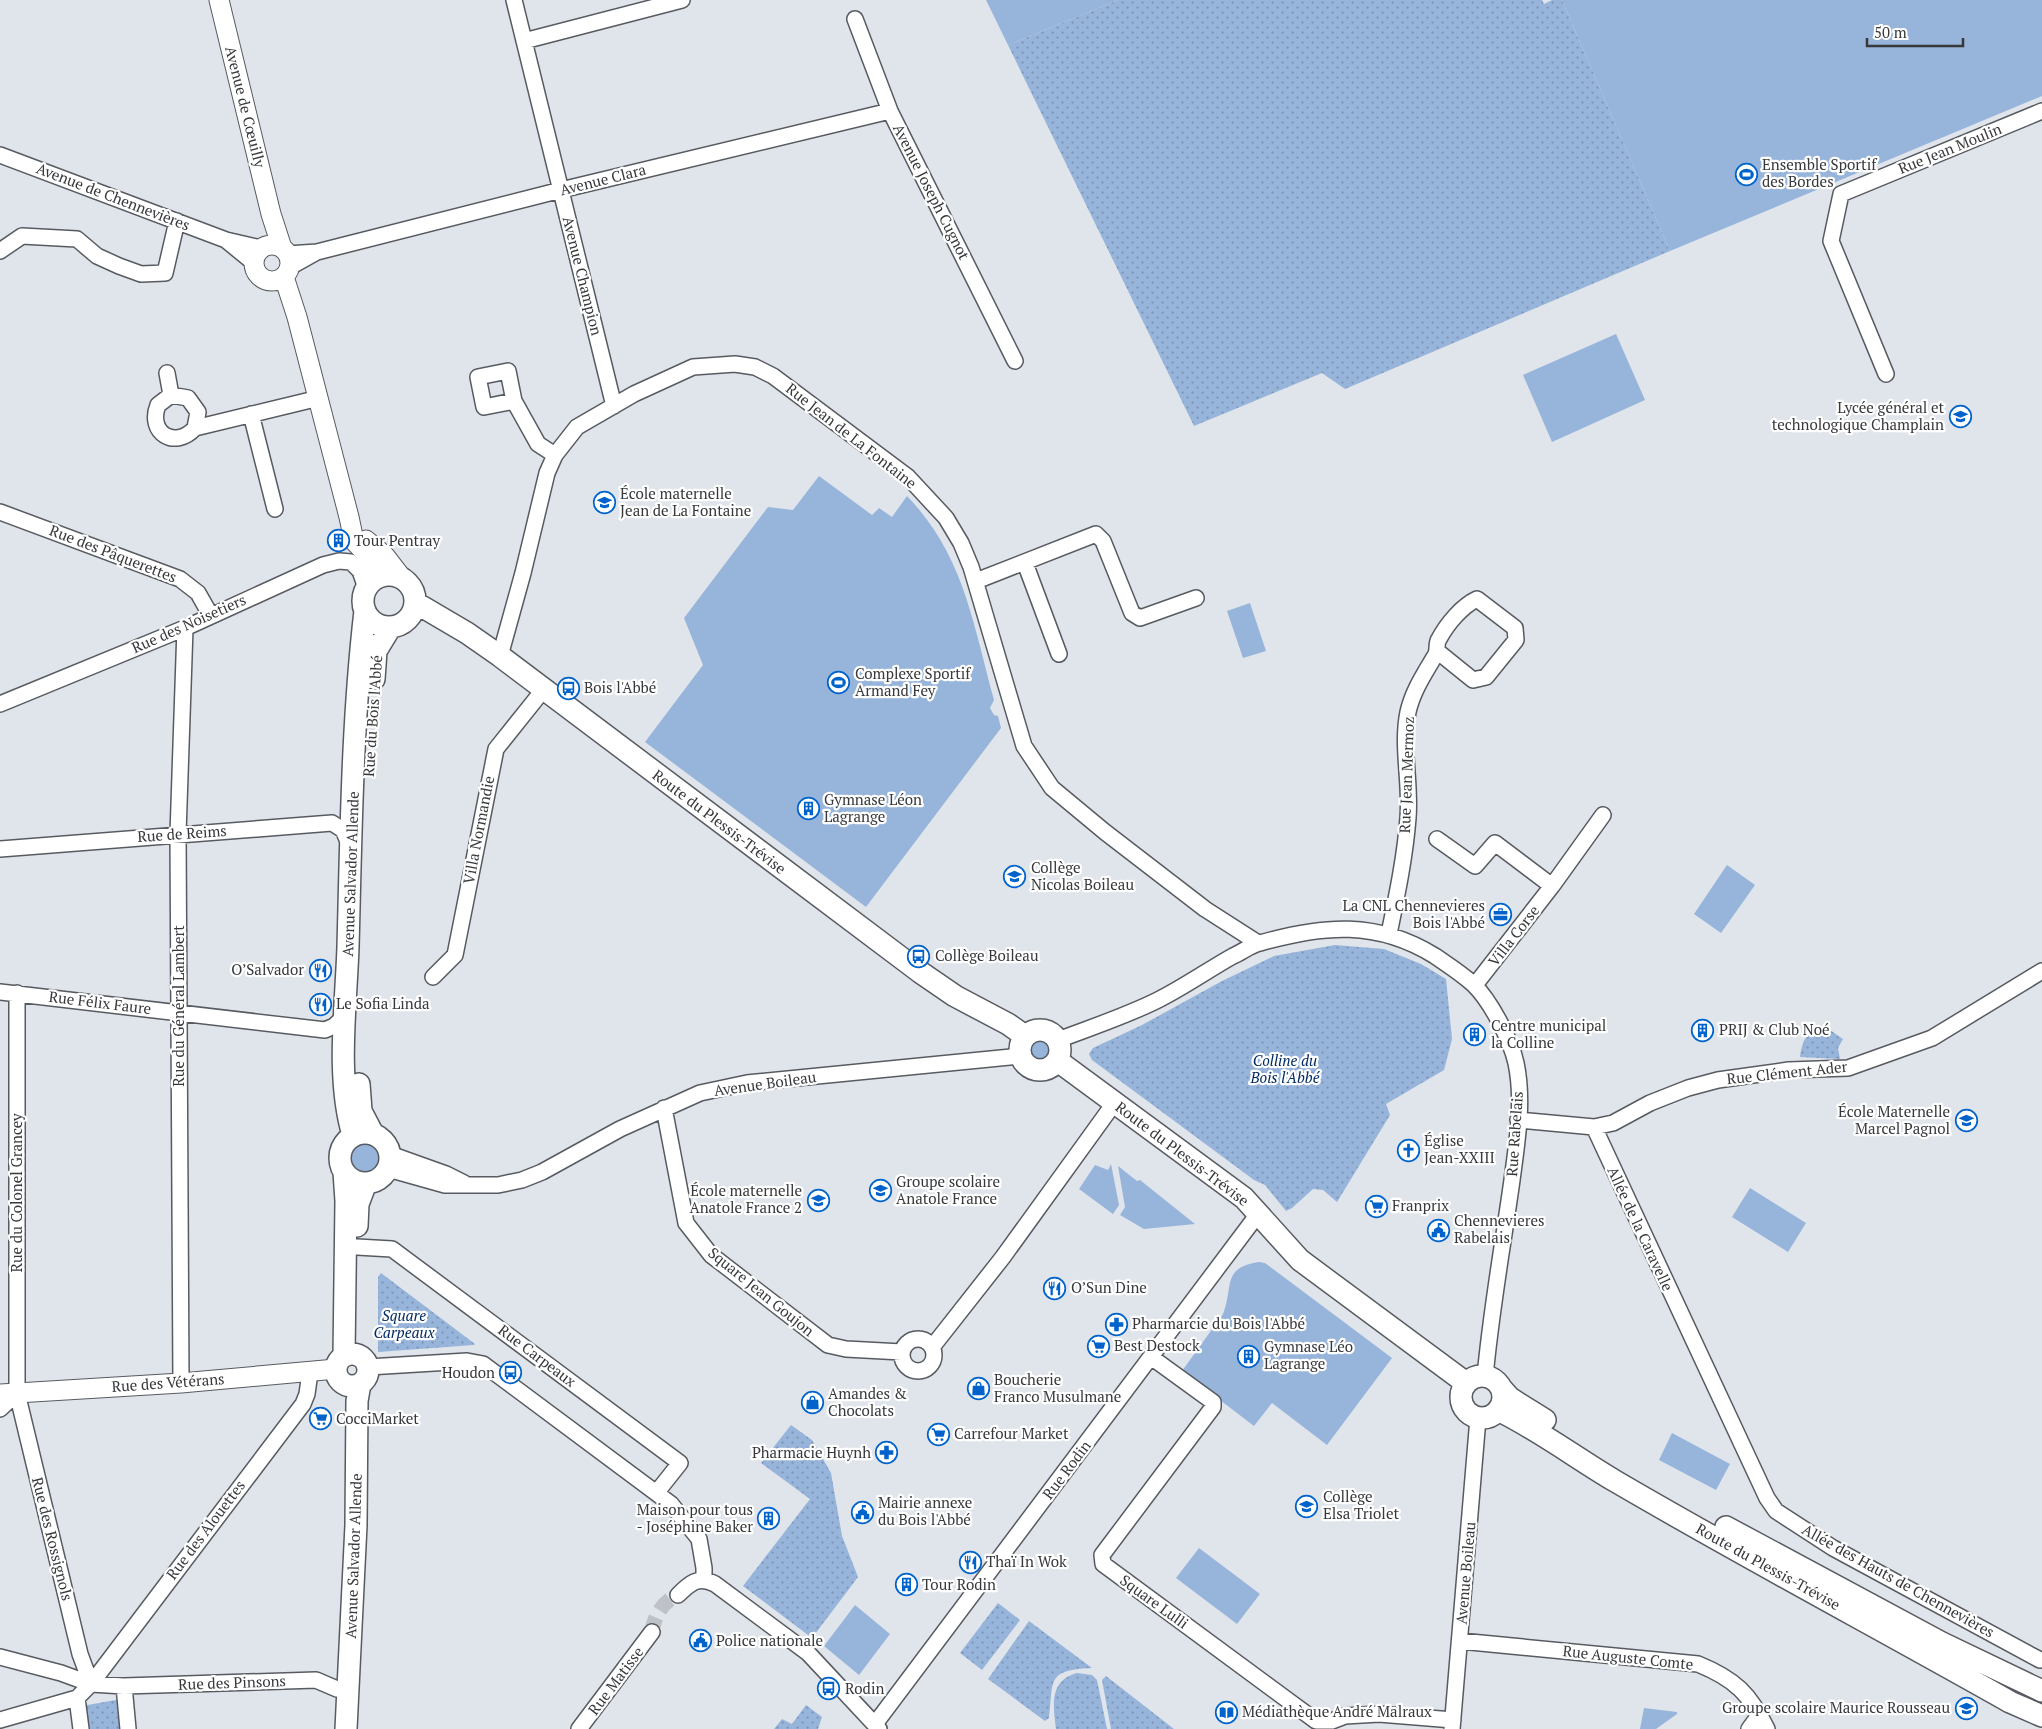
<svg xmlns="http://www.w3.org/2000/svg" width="2042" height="1729" viewBox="0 0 2042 1729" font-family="'PT Serif',serif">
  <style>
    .grass { fill: #97b4db }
    .park { fill: url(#park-dots) }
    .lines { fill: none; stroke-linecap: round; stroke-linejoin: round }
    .minor-tunnel { stroke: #bec2c8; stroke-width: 15; stroke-dasharray: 15 8; stroke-linecap: butt }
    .minor-casing { stroke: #575b61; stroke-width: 18 }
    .tertiary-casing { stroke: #575b61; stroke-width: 21 }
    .secondary-casing { stroke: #575b61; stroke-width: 24 }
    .minor { stroke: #fff; stroke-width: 15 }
    .tertiary { stroke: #fff; stroke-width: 19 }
    .secondary { stroke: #fff; stroke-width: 21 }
    .labels { text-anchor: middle; stroke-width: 4.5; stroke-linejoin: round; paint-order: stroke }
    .street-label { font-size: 15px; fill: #36383b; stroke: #fff }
    .poi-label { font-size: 15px; fill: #36383b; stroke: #fff; text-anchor: start }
    .park-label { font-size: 15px; font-style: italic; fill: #002b62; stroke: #fff }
  </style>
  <defs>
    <pattern id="park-dots" width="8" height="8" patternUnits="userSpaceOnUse" patternTransform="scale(1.25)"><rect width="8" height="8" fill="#97b4db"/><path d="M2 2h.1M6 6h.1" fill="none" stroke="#7c93b3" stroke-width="1.8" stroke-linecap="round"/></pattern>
  </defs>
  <rect width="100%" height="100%" fill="#e0e5eb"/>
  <path class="grass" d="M986 0H1118L1008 45Z
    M1562 0H2042V96L1670 251Z
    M1616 334 1645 400 1552 442 1523 375Z
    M819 476 872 515 879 508 892 517 907 496C964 555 973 624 994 700L990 708 994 715 998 716 1001 728 866 907 645 742 703 665 684 618 768 507 793 510Z
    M1250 603 1266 651 1243 658 1227 611Z
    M1727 865 1755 885 1721 933 1694 914Z
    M1029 1049a11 11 0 1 1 22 0a11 11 0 1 1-22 0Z
    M350 1157a16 16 0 1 1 32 0a16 16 0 1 1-32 0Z
    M1111 1164 1119 1205 1113 1214 1079 1189 1095 1165 1108 1170Z
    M1118 1166 1137 1181 1140 1180 1195 1224 1144 1229 1120 1215 1125 1207Z
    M1750 1188 1806 1223 1788 1252 1732 1217Z
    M1259 1262 1265 1263 1392 1358 1327 1445 1272 1403 1254 1426 1182 1371 1223 1314C1234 1286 1221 1268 1259 1262Z
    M1672 1433 1730 1464 1716 1490 1659 1460Z
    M1199 1548 1260 1594 1237 1624 1176 1578Z
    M855 1605 890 1634 859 1675 824 1646Z
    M1644 1708 1677 1712V1714L1656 1729H1640Z"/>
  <path class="park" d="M1118 0H1542L1544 4 1552 0H1562L1670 251 1345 389 1322 373 1194 426 1008 45Z
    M1335 945 1384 949 1421 964 1446 979 1452 1039 1444 1070 1386 1104 1390 1115 1337 1202 1323 1190 1313 1189 1292 1208 1286 1211 1265 1185 1254 1180 1092 1060 1089 1054 1093 1048 1142 1025 1222 981 1274 956Z
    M1819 1028H1827L1843 1039 1838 1048 1840 1059 1800 1057C1802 1043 1805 1033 1819 1028Z
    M381 1273 475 1344 474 1345 378 1352V1277Z
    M791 1425 812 1440 831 1473 842 1536 858 1577 812 1638 743 1586 810 1499 761 1463Z
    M998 1603 1020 1620 982 1670 960 1653Z
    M1029 1621 1092 1668C1045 1670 1054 1681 1049 1718L1045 1721 988 1679Z
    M1077 1673 1092 1675 1097 1680 1107 1729H1056C1053 1706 1049 1680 1077 1673Z
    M1106 1676 1174 1729H1111L1102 1680Z
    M121 1699 123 1729H84L82 1706Z
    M806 1705 822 1717 818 1729H774L782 1719 792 1724Z"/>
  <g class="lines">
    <path class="minor-tunnel" d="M652 1632C654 1616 663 1601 678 1595"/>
    <defs>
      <path id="minor" d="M514 0 614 406
        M855 19 890 111 1015 361
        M524 41 682 0
        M0 155 226 240 261 248
        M227 241 254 263
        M0 251 22 236 77 239 97 256 119 266 141 274 165 273 177 221
        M317 252 561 190 890 111
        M288 254 317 252 290 267
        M508 371 514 401 484 407 478 377Z
        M167 373 171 395
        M1886 374 1831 241 1841 194 2042 111
        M514 401 538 444 555 455
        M251 414 275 509
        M195 428 198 412 188 398 171 395 158 405C147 433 175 450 195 428L319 398
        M0 512 180 579 198 593 211 616
        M1025 563 1059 654
        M976 581 1096 534 1103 541 1132 613 1140 618 1196 598
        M500 656 523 573 547 473 555 455 577 427 634 394 693 367 735 364 755 367 773 376 908 477 946 518 961 543 971 567 1024 746 1052 788 1105 832 1205 909 1258 943
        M0 704 185 628 323 565 339 561 351 562 360 571 366 588
        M1437 839 1475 866 1495 843 1552 886 1603 815
        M0 849 332 823 343 830 350 846
        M1389 934C1397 895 1405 857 1408 818 1411 783 1401 746 1408 712 1413 690 1425 673 1436 654 1438 649 1436 643 1439 639 1447 624 1462 606 1477 599L1515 628 1516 640 1486 677 1473 680 1437 651
        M433 977 455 955 496 749 544 689
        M1475 985 1552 886
        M0 992 325 1030 334 1026 345 1016
        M17 993V1393L80 1654 91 1684
        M1058 1040C1092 1027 1126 1016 1158 1000 1184 987 1208 970 1233 956 1242 952 1251 945 1260 943 1323 925 1377 920 1435 956 1448 965 1461 973 1473 984 1490 1000 1511 1040 1516 1063 1524 1101 1517 1142 1512 1180 1503 1245 1491 1310 1485 1377
        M664 1108 686 1223 711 1255 828 1345 846 1349 902 1352
        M1518 1120 1594 1127 1613 1123 1650 1103 1688 1088 1718 1080 1789 1070 1848 1068 1932 1038 2042 971
        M1594 1127 1767 1498 1776 1511 1833 1548 2040 1660
        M390 1154 446 1174 464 1183
        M388 1169 445 1185H498L522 1180 542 1172 620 1129 700 1093 747 1083 1020 1056
        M357 1247 392 1249 680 1463 657 1492
        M902 1355a16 16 0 1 1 32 0a16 16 0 1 1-32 0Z
        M933 1346 1003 1257 1115 1102
        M1151 1357 1213 1402V1407L1102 1555 1103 1564 1316 1721H1332L1345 1716 1379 1714 1453 1720
        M368 1367 467 1361 483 1364 671 1504 699 1539 704 1568V1580
        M181 1383 178 834 185 628
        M0 1409 17 1393
        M678 1595C689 1584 698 1575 715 1584L808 1653 879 1729
        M1460 1641 1698 1664C1735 1679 1750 1694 1767 1729
        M0 1657 61 1673 91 1684
        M91 1684 303 1404 307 1394 310 1372
        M124 1686 128 1729
        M77 1698 81 1729
        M0 1720 77 1698 91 1684 124 1686 316 1680 337 1689
        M875 1724 1258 1214
        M579 1729 652 1632
        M1452 1729 1478 1418
        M1749 1729 1760 1714"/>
      <path id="tertiary" d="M219 0 271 214 282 248
        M254 263a18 18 0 1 1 36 0a18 18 0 1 1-36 0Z
        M284 277 297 317 349 517 354 541 372 560 376 578
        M366 540 385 556 402 578
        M0 1394 181 1383 336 1369"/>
      <path id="secondary" d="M363 601a26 26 0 1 1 52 0a26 26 0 1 1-52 0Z
        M416 603 467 633 500 656 920 972 955 996 1008 1024 1025 1036
        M374 679 376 651 390 628
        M1020 1050a20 20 0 1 1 40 0a20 20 0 1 1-40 0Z
        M1058 1061 1244 1198 1300 1260 1466 1383
        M359 1084 361 1111 373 1134
        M340 1158a25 25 0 1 1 50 0a25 25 0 1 1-50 0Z
        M353 1135C336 1078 346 1007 348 947 351 836 352 723 365 611
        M344 1172 346 1201 344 1356
        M357 1226 358 1204 366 1183
        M336 1370a16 16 0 1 1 32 0a16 16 0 1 1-32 0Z
        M1461 1397a21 21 0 1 1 42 0a21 21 0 1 1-42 0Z
        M1501 1388 1510 1398 1545 1420
        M1498 1410C1539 1430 1576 1458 1615 1481 1745 1557 1879 1628 2010 1702L2042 1716
        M1726 1527 1942 1643 2042 1691
        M346 1729 356 1525 357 1401 360 1384"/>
    </defs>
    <use href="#minor" class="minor-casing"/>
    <use href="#tertiary" class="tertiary-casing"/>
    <use href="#secondary" class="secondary-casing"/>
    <use href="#minor" class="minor"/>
    <use href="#tertiary" class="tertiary"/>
    <use href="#secondary" class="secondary"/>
  </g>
  <defs>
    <symbol id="stadium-ring" viewBox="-11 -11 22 22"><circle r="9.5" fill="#fff" stroke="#0062cb" stroke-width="1.5"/><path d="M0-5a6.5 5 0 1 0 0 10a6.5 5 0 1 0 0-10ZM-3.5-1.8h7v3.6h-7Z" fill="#0062cb"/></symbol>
    <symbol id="school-ring" viewBox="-11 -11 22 22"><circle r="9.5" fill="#fff" stroke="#0062cb" stroke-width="1.5"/><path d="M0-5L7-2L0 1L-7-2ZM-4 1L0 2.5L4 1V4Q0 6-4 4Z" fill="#0062cb"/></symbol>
    <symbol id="building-ring" viewBox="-11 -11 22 22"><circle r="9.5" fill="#fff" stroke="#0062cb" stroke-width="1.5"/><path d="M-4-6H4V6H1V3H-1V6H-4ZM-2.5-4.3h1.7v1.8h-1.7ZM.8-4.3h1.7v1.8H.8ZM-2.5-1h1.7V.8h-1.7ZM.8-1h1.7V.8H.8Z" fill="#0062cb"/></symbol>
    <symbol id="bus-ring" viewBox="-11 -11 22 22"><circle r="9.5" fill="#fff" stroke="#0062cb" stroke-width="1.5"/><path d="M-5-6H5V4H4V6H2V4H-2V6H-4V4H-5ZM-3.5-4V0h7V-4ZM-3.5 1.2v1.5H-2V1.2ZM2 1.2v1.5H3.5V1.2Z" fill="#0062cb"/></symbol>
    <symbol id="office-ring" viewBox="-11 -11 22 22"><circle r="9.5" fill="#fff" stroke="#0062cb" stroke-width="1.5"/><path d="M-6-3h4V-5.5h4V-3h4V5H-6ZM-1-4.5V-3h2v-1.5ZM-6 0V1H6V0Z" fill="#0062cb"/></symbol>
    <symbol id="restaurant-ring" viewBox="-11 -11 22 22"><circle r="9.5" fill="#fff" stroke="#0062cb" stroke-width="1.5"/><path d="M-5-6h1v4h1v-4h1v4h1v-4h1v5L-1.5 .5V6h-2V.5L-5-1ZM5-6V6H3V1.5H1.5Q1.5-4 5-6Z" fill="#0062cb"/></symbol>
    <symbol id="church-ring" viewBox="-11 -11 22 22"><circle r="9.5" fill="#fff" stroke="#0062cb" stroke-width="1.5"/><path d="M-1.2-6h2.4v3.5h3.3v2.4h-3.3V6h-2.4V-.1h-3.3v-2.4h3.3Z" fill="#0062cb"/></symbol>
    <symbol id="supermarket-ring" viewBox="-11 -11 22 22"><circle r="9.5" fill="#fff" stroke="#0062cb" stroke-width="1.5"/><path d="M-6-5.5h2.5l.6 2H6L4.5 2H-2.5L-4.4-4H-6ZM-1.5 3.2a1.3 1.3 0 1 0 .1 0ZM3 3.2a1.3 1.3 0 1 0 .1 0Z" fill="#0062cb"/></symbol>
    <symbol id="civic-ring" viewBox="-11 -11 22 22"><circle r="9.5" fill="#fff" stroke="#0062cb" stroke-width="1.5"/><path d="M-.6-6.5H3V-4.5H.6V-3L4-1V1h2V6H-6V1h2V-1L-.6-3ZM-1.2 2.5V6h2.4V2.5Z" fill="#0062cb"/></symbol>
    <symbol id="pharmacy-ring" viewBox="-11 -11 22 22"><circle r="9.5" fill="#fff" stroke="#0062cb" stroke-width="1.5"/><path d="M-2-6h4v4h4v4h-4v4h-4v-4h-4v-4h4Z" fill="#0062cb"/></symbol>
    <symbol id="shop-ring" viewBox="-11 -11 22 22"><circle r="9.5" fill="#fff" stroke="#0062cb" stroke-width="1.5"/><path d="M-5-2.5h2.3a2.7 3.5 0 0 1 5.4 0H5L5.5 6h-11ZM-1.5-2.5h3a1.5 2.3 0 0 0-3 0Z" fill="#0062cb"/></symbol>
    <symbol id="library-ring" viewBox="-11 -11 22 22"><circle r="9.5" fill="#fff" stroke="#0062cb" stroke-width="1.5"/><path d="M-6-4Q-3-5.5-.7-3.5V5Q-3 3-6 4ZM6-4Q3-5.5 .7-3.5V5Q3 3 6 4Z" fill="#0062cb"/></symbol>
  </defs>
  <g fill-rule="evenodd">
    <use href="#stadium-ring" x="1734" y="162" width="25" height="25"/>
    <use href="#school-ring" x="1948" y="404" width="25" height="25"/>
    <use href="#school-ring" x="592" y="490" width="25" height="25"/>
    <use href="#building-ring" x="326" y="528" width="25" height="25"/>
    <use href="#stadium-ring" x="826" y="670" width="25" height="25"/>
    <use href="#bus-ring" x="556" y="676" width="25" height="25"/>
    <use href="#building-ring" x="796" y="796" width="25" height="25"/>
    <use href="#school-ring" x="1002" y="864" width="25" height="25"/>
    <use href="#office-ring" x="1488" y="902" width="25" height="25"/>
    <use href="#bus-ring" x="906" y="944" width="25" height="25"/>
    <use href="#restaurant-ring" x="308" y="958" width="25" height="25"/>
    <use href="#restaurant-ring" x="308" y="992" width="25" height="25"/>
    <use href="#building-ring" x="1690" y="1018" width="25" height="25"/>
    <use href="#building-ring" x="1462" y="1022" width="25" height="25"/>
    <use href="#school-ring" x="1954" y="1108" width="25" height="25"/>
    <use href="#church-ring" x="1396" y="1138" width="25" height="25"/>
    <use href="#school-ring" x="868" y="1178" width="25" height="25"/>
    <use href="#school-ring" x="806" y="1188" width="25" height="25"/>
    <use href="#supermarket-ring" x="1364" y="1194" width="25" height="25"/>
    <use href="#civic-ring" x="1426" y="1218" width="25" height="25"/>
    <use href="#restaurant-ring" x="1042" y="1276" width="25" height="25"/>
    <use href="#pharmacy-ring" x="1104" y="1312" width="25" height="25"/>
    <use href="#supermarket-ring" x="1086" y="1334" width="25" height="25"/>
    <use href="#building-ring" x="1236" y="1344" width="25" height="25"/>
    <use href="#bus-ring" x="498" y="1360" width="25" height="25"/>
    <use href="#shop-ring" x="966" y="1376" width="25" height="25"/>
    <use href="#shop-ring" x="800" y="1390" width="25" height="25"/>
    <use href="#supermarket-ring" x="308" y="1406" width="25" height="25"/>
    <use href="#supermarket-ring" x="926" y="1422" width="25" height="25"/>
    <use href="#pharmacy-ring" x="874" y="1440" width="25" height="25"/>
    <use href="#school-ring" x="1294" y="1494" width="25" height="25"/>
    <use href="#civic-ring" x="850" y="1500" width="25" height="25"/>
    <use href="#building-ring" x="756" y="1506" width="25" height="25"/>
    <use href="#restaurant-ring" x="958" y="1550" width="25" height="25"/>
    <use href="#building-ring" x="894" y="1572" width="25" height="25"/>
    <use href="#civic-ring" x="688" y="1628" width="25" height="25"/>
    <use href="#bus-ring" x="816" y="1676" width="25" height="25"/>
    <use href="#school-ring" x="1954" y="1696" width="25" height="25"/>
    <use href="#library-ring" x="1214" y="1700" width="25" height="25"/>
  </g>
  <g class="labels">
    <g class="street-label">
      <text transform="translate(245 107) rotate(76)" y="5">Avenue de Cœuilly</text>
      <text transform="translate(1950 149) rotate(-22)" y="5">Rue Jean Moulin</text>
      <text transform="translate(603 180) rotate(-14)" y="5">Avenue Clara</text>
      <text transform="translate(931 192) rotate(63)" y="5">Avenue Joseph Cugnot</text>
      <text transform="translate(113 197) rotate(21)" y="5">Avenue de Chennevières</text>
      <text transform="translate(582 276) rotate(76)" y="5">Avenue Champion</text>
      <text transform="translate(851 436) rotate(38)" y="5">Rue Jean de La Fontaine</text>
      <text transform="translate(113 554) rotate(21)" y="5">Rue des Pâquerettes</text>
      <text transform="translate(189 624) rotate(-24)" y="5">Rue des Noisetiers</text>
      <text transform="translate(373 716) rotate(-86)" y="5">Rue du Bois l'Abbé</text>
      <text transform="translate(1407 775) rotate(-88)" y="5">Rue Jean Mermoz</text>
      <text transform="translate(719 822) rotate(37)" y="5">Route du Plessis-Trévise</text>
      <text transform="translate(479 830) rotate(-79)" y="5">Villa Normandie</text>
      <text transform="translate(182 834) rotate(-4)" y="5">Rue de Reims</text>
      <text transform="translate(351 874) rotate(-88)" y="5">Avenue Salvador Allende</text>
      <text transform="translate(1514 936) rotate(-52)" y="5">Villa Corse</text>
      <text transform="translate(100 1003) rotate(7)" y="5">Rue Félix Faure</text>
      <text transform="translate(179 1006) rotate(-90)" y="5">Rue du Général Lambert</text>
      <text transform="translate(1787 1073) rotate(-6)" y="5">Rue Clément Ader</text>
      <text transform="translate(765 1084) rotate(-8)" y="5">Avenue Boileau</text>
      <text transform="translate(1515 1134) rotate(-86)" y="5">Rue Rabelais</text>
      <text transform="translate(1182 1154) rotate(37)" y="5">Route du Plessis-Trévise</text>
      <text transform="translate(17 1193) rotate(-90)" y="5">Rue du Colonel Grancey</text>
      <text transform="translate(1640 1229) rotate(65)" y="5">Allée de la Caravelle</text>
      <text transform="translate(761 1292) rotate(39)" y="5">Square Jean Goujon</text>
      <text transform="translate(537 1356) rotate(37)" y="5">Rue Carpeaux</text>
      <text transform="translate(168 1383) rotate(-4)" y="5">Rue des Vétérans</text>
      <text transform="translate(1067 1470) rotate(-53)" y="5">Rue Rodin</text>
      <text transform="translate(206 1530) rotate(-53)" y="5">Rue des Alouettes</text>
      <text transform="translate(52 1539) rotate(76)" y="5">Rue des Rossignols</text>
      <text transform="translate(354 1556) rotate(-88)" y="5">Avenue Salvador Allende</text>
      <text transform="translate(1768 1567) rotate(29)" y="5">Route du Plessis-Trévise</text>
      <text transform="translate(1466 1573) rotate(-85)" y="5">Avenue Boileau</text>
      <text transform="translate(1898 1581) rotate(29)" y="5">Allée des Hauts de Chennevières</text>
      <text transform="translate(1154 1602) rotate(36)" y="5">Square Lulli</text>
      <text transform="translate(1628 1658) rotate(6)" y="5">Rue Auguste Comte</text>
      <text transform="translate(616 1681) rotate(-53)" y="5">Rue Matisse</text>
      <text transform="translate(232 1683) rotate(-2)" y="5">Rue des Pinsons</text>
    </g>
    <g class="poi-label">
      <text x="1762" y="170">Ensemble Sportif<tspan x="1762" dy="17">des Bordes</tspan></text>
      <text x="1944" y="413" text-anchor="end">Lycée général et<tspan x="1944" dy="17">technologique Champlain</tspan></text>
      <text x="620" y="499">École maternelle<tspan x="620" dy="17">Jean de La Fontaine</tspan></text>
      <text x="354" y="546">Tour Pentray</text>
      <text x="855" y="679">Complexe Sportif<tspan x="855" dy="17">Armand Fey</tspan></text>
      <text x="584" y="693">Bois l'Abbé</text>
      <text x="824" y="805">Gymnase Léon<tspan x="824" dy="17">Lagrange</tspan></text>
      <text x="1031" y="873">Collège<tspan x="1031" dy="17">Nicolas Boileau</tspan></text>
      <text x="1485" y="911" text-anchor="end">La CNL Chennevieres<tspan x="1485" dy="17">Bois l'Abbé</tspan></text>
      <text x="935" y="961">Collège Boileau</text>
      <text x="304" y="975" text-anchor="end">O’Salvador</text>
      <text x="336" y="1009">Le Sofia Linda</text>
      <text x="1491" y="1031">Centre municipal<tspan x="1491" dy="17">la Colline</tspan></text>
      <text x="1719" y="1035">PRIJ &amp; Club Noé</text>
      <text x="1950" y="1117" text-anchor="end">École Maternelle<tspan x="1950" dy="17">Marcel Pagnol</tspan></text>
      <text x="1424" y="1146">Église<tspan x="1424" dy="17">Jean-XXIII</tspan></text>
      <text x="896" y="1187">Groupe scolaire<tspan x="896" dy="17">Anatole France</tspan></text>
      <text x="802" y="1196" text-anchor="end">École maternelle<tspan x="802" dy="17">Anatole France 2</tspan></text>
      <text x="1392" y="1211">Franprix</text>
      <text x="1454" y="1226">Chennevieres<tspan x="1454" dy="17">Rabelais</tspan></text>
      <text x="1071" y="1293">O’Sun Dine</text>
      <text x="1132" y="1329">Pharmarcie du Bois l'Abbé</text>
      <text x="1114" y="1351">Best Destock</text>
      <text x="1264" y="1352">Gymnase Léo<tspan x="1264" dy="17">Lagrange</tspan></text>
      <text x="495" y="1378" text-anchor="end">Houdon</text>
      <text x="994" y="1385">Boucherie<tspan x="994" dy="17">Franco Musulmane</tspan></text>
      <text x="828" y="1399">Amandes &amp;<tspan x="828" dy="17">Chocolats</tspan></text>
      <text x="336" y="1424">CocciMarket</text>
      <text x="954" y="1439">Carrefour Market</text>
      <text x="871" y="1458" text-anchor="end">Pharmacie Huynh</text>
      <text x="1323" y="1502">Collège<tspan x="1323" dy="17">Elsa Triolet</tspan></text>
      <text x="878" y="1508">Mairie annexe<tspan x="878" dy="17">du Bois l'Abbé</tspan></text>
      <text x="753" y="1515" text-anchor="end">Maison pour tous<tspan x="753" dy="17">- Joséphine Baker</tspan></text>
      <text x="986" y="1567">Thaï In Wok</text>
      <text x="922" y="1590">Tour Rodin</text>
      <text x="716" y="1646">Police nationale</text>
      <text x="845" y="1694">Rodin</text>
      <text x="1950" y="1713" text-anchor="end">Groupe scolaire Maurice Rousseau</text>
      <text x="1242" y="1717">Médiathèque André Malraux</text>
    </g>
    <g class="park-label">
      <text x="1285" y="1066">Colline du<tspan x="1285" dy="17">Bois l'Abbé</tspan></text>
      <text x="404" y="1321">Square<tspan x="404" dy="17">Carpeaux</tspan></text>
    </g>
  </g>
  <path d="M1867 38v8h96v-8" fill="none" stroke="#36383b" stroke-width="2.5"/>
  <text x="1874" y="38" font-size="15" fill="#36383b" stroke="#ffffff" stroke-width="4" paint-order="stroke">50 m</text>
</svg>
